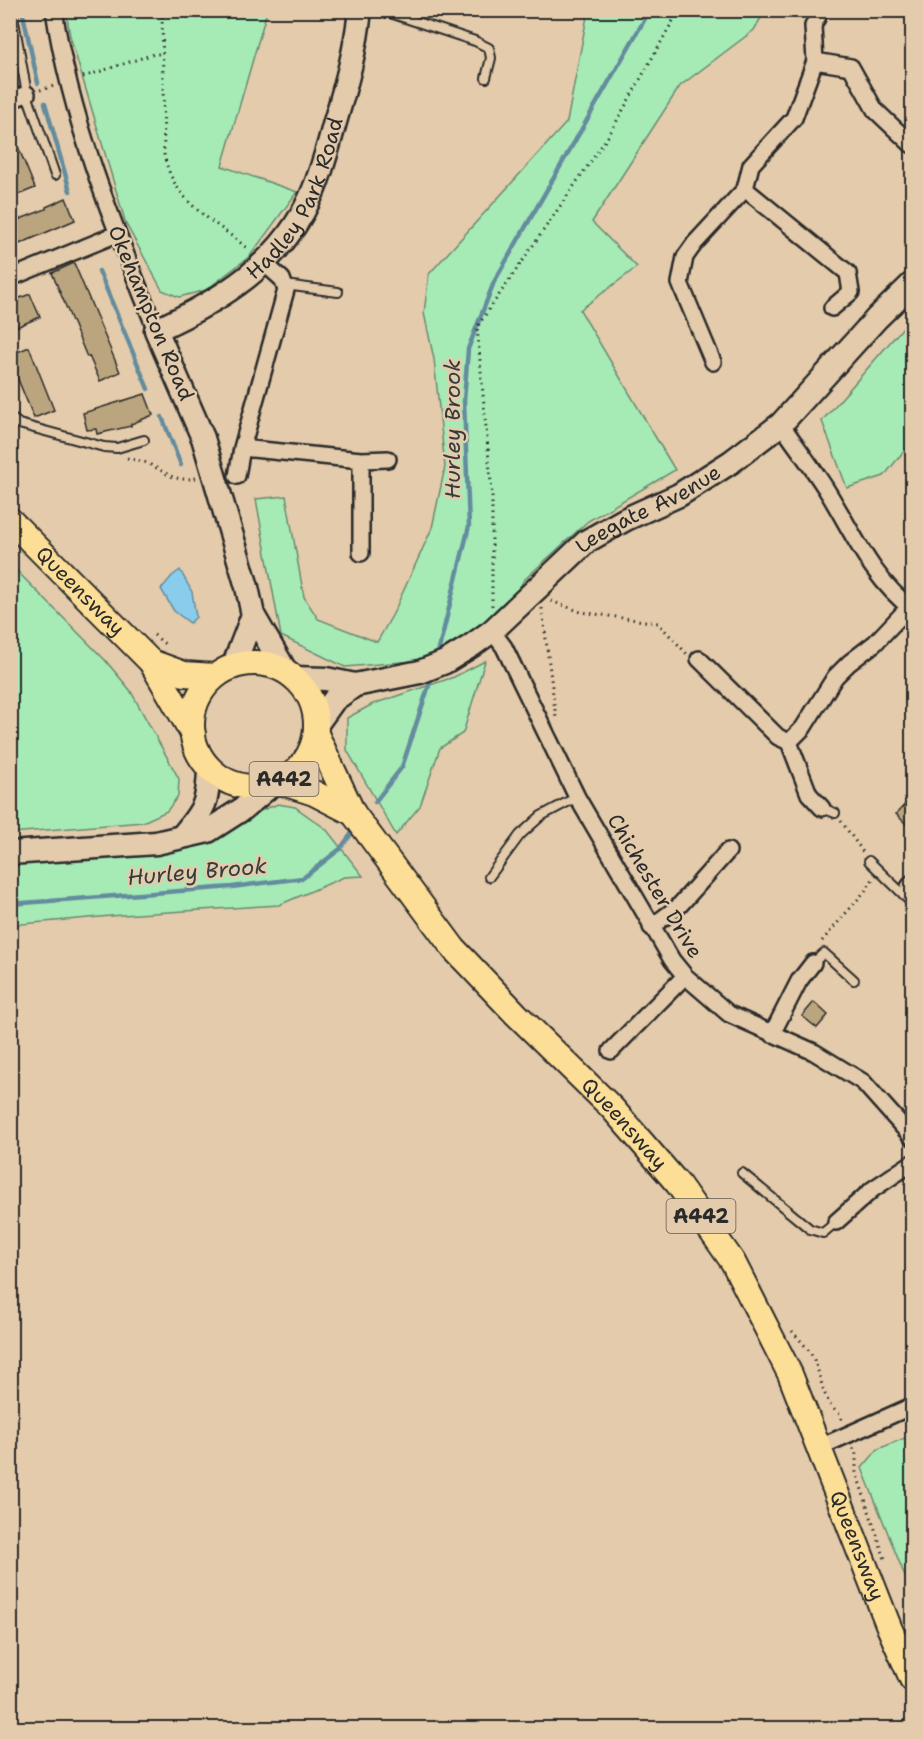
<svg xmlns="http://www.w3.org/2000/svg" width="923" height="1739" viewBox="0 0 923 1739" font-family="'Shantell Sans',sans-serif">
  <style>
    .green { fill: #a6eab6; stroke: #688a70; stroke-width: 1.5 }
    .water { fill: #8acceb; stroke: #648c9e; stroke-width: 1.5 }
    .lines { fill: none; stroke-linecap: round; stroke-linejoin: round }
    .stream { stroke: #648c9e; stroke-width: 4.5 }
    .building { fill: #bba57e; stroke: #2b2b2b; stroke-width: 1.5 }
    .lane-casing { stroke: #2b2b2b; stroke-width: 12 }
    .street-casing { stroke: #2b2b2b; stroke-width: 20 }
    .secondary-casing { stroke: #2b2b2b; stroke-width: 27 }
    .primary-casing { stroke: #2b2b2b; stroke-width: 28 }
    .path { stroke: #2b2b2b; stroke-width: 3; stroke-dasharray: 1.5 4.5; stroke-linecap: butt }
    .lane { stroke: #e3cbab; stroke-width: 8 }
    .street { stroke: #e3cbab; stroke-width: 15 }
    .secondary { stroke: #e3cbab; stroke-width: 22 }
    .primary { stroke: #fdde96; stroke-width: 24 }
    .labels { text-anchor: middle; stroke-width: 5; stroke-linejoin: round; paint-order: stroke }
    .shield { fill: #e3cbab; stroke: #625b51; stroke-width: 1.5 }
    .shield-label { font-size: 20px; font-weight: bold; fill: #2b2b2b }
    .street-label { font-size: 21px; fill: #2b2b2b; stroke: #e3cbab }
    .water-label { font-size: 22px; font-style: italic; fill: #343b3e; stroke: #e3cbab }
  </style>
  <rect width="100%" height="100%" fill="#e3cbab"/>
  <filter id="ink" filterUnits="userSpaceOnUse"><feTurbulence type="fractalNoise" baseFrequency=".0167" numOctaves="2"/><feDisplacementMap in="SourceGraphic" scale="12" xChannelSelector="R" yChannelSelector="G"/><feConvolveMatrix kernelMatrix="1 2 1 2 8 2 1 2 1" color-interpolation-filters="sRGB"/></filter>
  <g filter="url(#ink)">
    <path class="green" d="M66 11H267L222 166 297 192 250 256 206 290 179 297 162 290 126 224 70 36Z
      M588 11H765L754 30 680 86 592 222 637 267 580 310 675 470 588 521 524 580 492 631 414 661 345 667 281 636 256 499 286 496 304 597 318 619 377 642 393 614 432 528 445 467 434 359 424 313 429 274 567 122Z
      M912 317V441L884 476 847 488 822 421Z
      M11 565 105 660 130 690 179 779 178 796 167 811 143 822 11 833Z
      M485 661 463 733 440 748 420 806 396 835 347 750V718L373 704 454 677Z
      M278 804 295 807 326 829 363 876 344 877 279 905 122 915 11 925V860L257 812Z
      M912 1435V1594L862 1468 878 1449Z"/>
    <path class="water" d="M180 570 192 592 196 617 190 623 174 611 161 589 172 576Z"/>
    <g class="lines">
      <path class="stream" d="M22 10 38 83
        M45 103 70 191
        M99 271 148 389
        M162 417 181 465
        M437 657 469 526 464 401 468 349 494 282 650 10
        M375 802 402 767 433 673
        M10 904 232 887 303 878 340 849 355 829"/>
    </g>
    <path class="building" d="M10 127 35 188 10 198Z
      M66 198 75 220 10 248V223L46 209V207Z
      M74 263 120 372 100 381 89 356 87 357 52 273Z
      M30 294 40 317 14 328 10 321V302Z
      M29 347 54 410 34 418 10 360V355Z
      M145 394 153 415 131 424V426L97 434 96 429 87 430 83 413Z
      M912 797V830L896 814Z
      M814 1002 828 1015 817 1028 802 1016Z"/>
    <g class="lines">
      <defs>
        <path id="lane" d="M12 10 27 94 55 175
          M381 10 475 41 489 48 491 58 486 78
          M285 285 338 292
          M10 417 19 424 104 447 117 448 144 440
          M822 808 835 813
          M869 861 903 894
          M489 877 520 835 541 816 577 797
          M906 891 903 894 912 904
          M813 963 824 953 854 980
          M742 1173 810 1229 823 1233 836 1222"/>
        <path id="street" d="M54 10C71 122 114 226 156 330
          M815 61 851 67 875 110 912 145
          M10 100 27 94
          M745 189 848 273 851 292 832 308
          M10 278 117 234
          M713 362 680 283 685 257 695 243 745 189 751 165 794 118 815 61 813 26 821 10
          M781 424C796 446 812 467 826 489 853 532 871 578 912 609
          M242 448 361 460 388 459
          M237 476 242 448 286 290 282 279 264 263
          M361 553V460
          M492 631 504 647 577 797 672 960 685 976 729 1014 814 1052 863 1082 912 1137
          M699 659 778 737 789 742 803 728 835 677 849 663 875 643 909 607
          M789 742 809 794 822 808
          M909 887 912 883
          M651 927 678 907 728 851
          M772 1034 799 981 813 963
          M611 1051 685 976
          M836 1222 873 1189 912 1163
          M820 1447 912 1406"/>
        <g id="secondary">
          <path d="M233 667 253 615"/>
          <path id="s1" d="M286 672 253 615 247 587 203 438 156 330C220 301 282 263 311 196 322 172 328 147 335 122 346 85 356 49 360 10"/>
          <path id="s2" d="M294 678 326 679 355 685 420 672 445 662 471 646 492 631 587 541 626 519 679 495 731 462 781 424 877 318 912 284"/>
          <path d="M316 725 334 700 355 685"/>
          <path d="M183 835C205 808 208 803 209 768"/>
          <path d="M10 853 156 843 208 831 244 808 270 786"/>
        </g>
        <g id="primary">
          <path id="s3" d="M10 520 151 662 193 734"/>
          <path d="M151 662 184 674 215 676"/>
          <circle cx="254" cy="725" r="62"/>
          <path id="s4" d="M316 734 353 813 454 949 516 1014 612 1108 678 1184 733 1262 790 1374 889 1627 912 1679"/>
          <path d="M280 782 314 793 353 813"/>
        </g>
      </defs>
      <use href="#lane" class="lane-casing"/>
      <use href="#street" class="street-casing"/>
      <use href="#secondary" class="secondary-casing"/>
      <use href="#primary" class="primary-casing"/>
      <path class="path" d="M162 10 164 154C174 205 214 219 249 250
        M83 77 154 54H162
        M40 90 54 86
        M127 458C135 460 144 461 151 465 168 474 175 482 196 478
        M551 601 581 612 658 623 687 654
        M492 606V494L477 327 609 135 679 10
        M542 608 556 718
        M154 635 167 646
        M841 821 863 852
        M822 941 865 891 873 879
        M792 1331C798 1338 806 1346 811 1354 822 1372 821 1403 840 1414L842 1420
        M853 1448 856 1453V1472L886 1562"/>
      <use href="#lane" class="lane"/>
      <use href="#street" class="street"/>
      <use href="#secondary" class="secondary"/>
      <use href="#primary" class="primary"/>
    </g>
  </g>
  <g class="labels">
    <g class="shield">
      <rect x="249.5" y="762" width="69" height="34" rx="4.5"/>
      <rect x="666.5" y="1199" width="69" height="34" rx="4.5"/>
    </g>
    <g class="shield-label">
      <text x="284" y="786">A442</text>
      <text x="701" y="1223">A442</text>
    </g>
    <g class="street-label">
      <text dy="7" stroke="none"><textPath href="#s1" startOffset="568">Hadley Park Road</textPath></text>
      <text transform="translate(151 313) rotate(67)" y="7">Okehampton Road</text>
      <text dy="7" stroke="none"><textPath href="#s2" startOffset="411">Leegate Avenue</textPath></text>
      <text dy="7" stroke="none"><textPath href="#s3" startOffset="100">Queensway</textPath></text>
      <text transform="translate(655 886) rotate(59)" y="7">Chichester Drive</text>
      <text dy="7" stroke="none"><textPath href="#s4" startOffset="501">Queensway</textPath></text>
      <text dy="7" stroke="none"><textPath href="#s4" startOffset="987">Queensway</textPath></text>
    </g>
    <g class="water-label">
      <text transform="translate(452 429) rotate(-90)" y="8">Hurley Brook</text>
      <text transform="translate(197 871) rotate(-5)" y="8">Hurley Brook</text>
    </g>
  </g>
  <rect width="923" height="1739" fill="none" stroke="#e3cbab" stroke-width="36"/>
  <rect x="18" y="18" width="887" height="1703" fill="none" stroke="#2b2b2b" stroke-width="2" filter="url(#ink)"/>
</svg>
